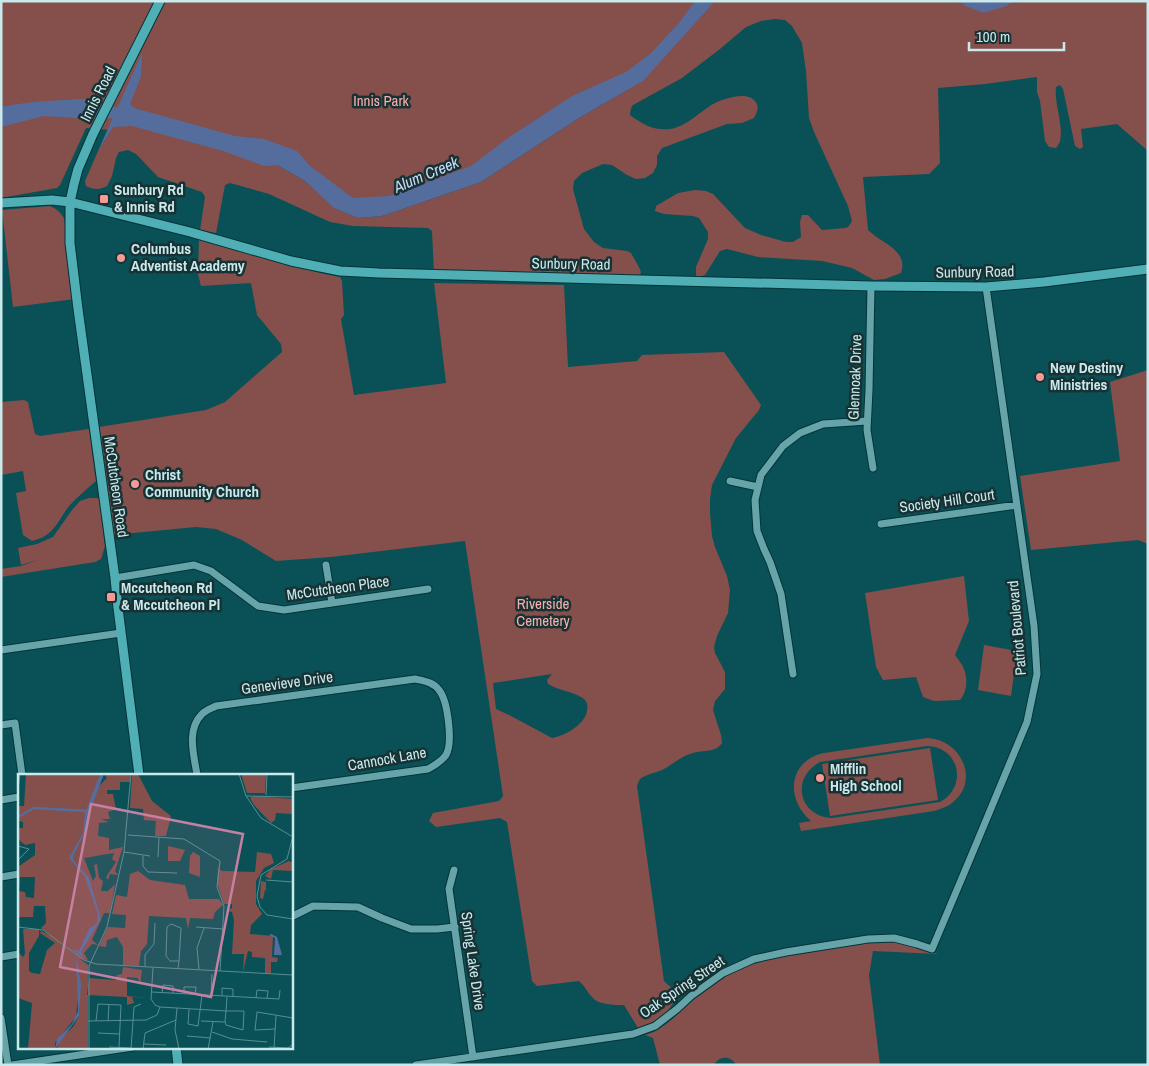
<svg xmlns="http://www.w3.org/2000/svg" width="1149" height="1066" viewBox="0 0 1149 1066" font-family="'Archivo Narrow',sans-serif">
  <style>
    .green { fill: #854f4c; fill-rule: evenodd }
    .water { fill: #556d9d }
    .lines { fill: none; stroke-linecap: round; stroke-linejoin: round }
    .river { stroke: #556d9d; stroke-width: 11 }
    .minor-casing { stroke: #003539; stroke-width: 9 }
    .major-casing { stroke: #003539; stroke-width: 11 }
    .minor { stroke: #66a4a9; stroke-width: 7 }
    .major { stroke: #50aeb5; stroke-width: 9 }
    .poi-dot { fill: #f59b97; stroke: #183234; stroke-width: 2 }
    .labels { text-anchor: middle; stroke-width: 5; stroke-linejoin: round; paint-order: stroke }
    .street-label { font-size: 15px; fill: #cae9ec; stroke: #183234 }
    .park-label { font-size: 15px; fill: #faafab; stroke: #183234 }
    .poi-label { font-size: 15px; font-weight: bold; fill: #cae9ec; stroke: #183234; text-anchor: start }
    .water-label { font-size: 16px; font-style: italic; fill: #cadaf8; stroke: #183234 }
    .inset-river { fill: none; stroke: #556d9d; stroke-width: 2.5 }
    .inset-road { fill: none; stroke: #568e92; stroke-width: 1 }
    .view { fill: #c680a4; fill-opacity: 0.15; stroke: #c680a4; stroke-width: 2.5 }
    .inset-edge { fill: none; stroke: #cae9ec; stroke-width: 2.5 }
  </style>
  <rect width="100%" height="100%" fill="#095156"/>
  <path class="green" d="M1 1H951C974 6 999 9 1020 1H1148V151L1117 124 1081 129 1083 147 1080 149 1075 146 1063 89 1060 85 1056 87C1054 104 1064 126 1060 141 1060 142 1057 147 1056 148L1049 147 1045 141 1040 101 1037 92V77L985 84 938 88 940 163 929 174 863 177 868 230C881 243 909 250 901 273L885 279 874 280 852 268 822 261 758 257 727 249 720 251 705 275 699 277 696 276V267L708 239V232L699 218 693 216 664 214 655 211 656 206 678 193 695 190 706 191 713 194 745 228 761 235 786 242H793L801 237 800 222 802 215H808L822 230 845 228 848 227 852 221 848 206 814 132 809 118 806 71 802 43 792 26 785 20 775 19 761 21 746 27 720 49 682 78 633 105 631 108 630 115C642 124 654 131 670 129 687 127 702 109 717 102 728 98 750 90 757 104 759 109 756 114 754 118L742 123 727 124 662 148 657 156V165L653 173 645 178 636 179 627 175 612 165 603 164 582 173 574 181 573 189 584 229 594 242 603 248 627 251 631 253 640 269 641 273 639 275 434 273 432 231 428 228 353 226 330 222 269 194 230 183 225 185 216 233 200 230 205 197 202 192 158 177 136 154 128 150 119 152 116 158 112 176 107 186C99 190 94 190 86 186L85 181 98 151 111 130 86 128 60 185 57 188 1 198ZM643 81 579 118 481 182 382 216 358 218 335 208 305 181 277 165 195 143 266 149 347 202 387 208 536 138Z
    M50 206C57 209 60 212 64 218L75 299 13 307 2 210Z
    M199 239 320 273 340 277 342 281 344 315 341 319 354 395 446 383 434 283 564 285 568 367 637 361 642 355 724 352 761 405 759 410 736 438 712 485 710 499V513L712 536 715 547 727 576 730 590 728 613 717 636 714 647 715 653 725 672V689L715 701 713 710 721 735 722 743C714 754 702 749 690 754 680 757 672 765 662 770 656 773 646 774 640 779 639 781 638 783 637 786L664 981 676 992C673 1013 657 1022 638 1028L624 1005C614 1005 598 1005 592 997 587 992 585 986 579 981L537 986 532 981 507 822 500 818 436 827 429 821 433 813 499 801 503 796 465 541 331 557 276 561 242 540 216 529 196 527 112 535 99 427 206 410 225 402 282 352 281 344 257 315 251 283 201 286 198 274ZM552 674 547 680 548 684C557 690 578 693 584 699 587 702 588 706 587 710 586 724 565 736 552 738L511 716 496 709 493 683Z
    M1148 370V544L1138 540 1031 550 1020 476 1120 461 1110 382Z
    M24 400 28 402 35 434 40 436 89 429 96 481C87 489 77 497 69 506 57 522 54 536 32 541L23 535 16 493 26 491 23 471 1 475V402Z
    M89 498H97L99 499 105 546 101 559 95 562 1 577V569L21 566 38 560 21 565 18 548 37 544 53 537 72 510 80 501Z
    M964 576 969 621 955 655C958 659 962 664 964 669 968 679 967 692 960 700L934 701 923 697 916 677 883 680 876 667 865 593Z
    M984 645 1017 651 1011 696 978 690Z
    M927 738C961 739 981 781 952 803 947 807 940 809 934 811L801 831 799 823 811 821C785 799 788 761 824 753ZM927 746C960 747 968 787 940 802L832 818C799 816 790 778 820 762Z
    M930 748 938 800 830 816 822 764Z
    M881 941H897L911 945 938 954 873 951 869 975 880 1065H736C731 1055 719 1056 714 1065H660L653 1038 645 1035C650 1033 655 1032 659 1029 681 1015 696 993 718 980 767 952 826 949 881 941Z"/>
  <path class="water" d="M695 1H715L643 81 579 118 481 182 382 216 358 218 334 208 305 181 277 165 264 166 223 151 132 126 113 127 98 151 142 53 141 76 130 104 134 108 235 136 264 139 297 151 310 166 353 198 389 196 471 166 508 138 572 96 626 72 650 54 679 23Z
    M951 1H1020C998 9 974 6 951 1Z
    M101 98 90 119 44 116 1 127V107C34 100 68 100 101 98Z"/>
  <g class="lines">
    <path class="river" d="M968 1 984 7 1004 1
      M78 112 129 113"/>
    <defs>
      <path id="minor" d="M871 286 869 390 867 430 873 468
        M730 481 758 487
        M881 524 1017 505
        M326 565 332 603
        M115 578 194 565 211 571 258 606 284 610 428 589
        M1 650 121 633
        M793 674 781 594 770 562 764 549 757 531 755 500 761 475 783 446 800 433 823 424 867 421
        M1 725 15 723 22 775
        M197 775C194 755 186 730 202 714 206 710 212 708 216 706L415 679C424 681 433 682 439 690 448 701 453 743 446 755 441 762 435 765 428 769L291 788
        M1 800 19 797
        M454 870 449 889 473 1057
        M1 877 19 874
        M291 917 313 906 358 907 382 918 411 929H437L455 927
        M1 957 19 954
        M1 1018 8 1065
        M12 1065 133 1047
        M416 1065 633 1034 655 1026 677 1009 691 996 723 973 754 959 786 952 868 939 894 938 917 944 932 949 967 866 1027 722 1037 674 1034 626 986 287"/>
      <path id="major" d="M1 203 52 200 70 202 190 232 291 261 340 271 379 273 871 286 986 287 1044 282 1148 269
        M139 775 118 608 115 578 78 309 70 243V202L74 184 78 169 93 134 160 1
        M176 1047 178 1065"/>
    </defs>
    <use href="#minor" class="minor-casing"/>
    <use href="#major" class="major-casing"/>
    <use href="#minor" class="minor"/>
    <use href="#major" class="major"/>
  </g>
  <g class="poi-dot">
    <rect x="99" y="194" width="10" height="10" rx="2.5"/>
    <circle cx="121" cy="258" r="5"/>
    <circle cx="1040" cy="377" r="5"/>
    <circle cx="135" cy="484" r="5"/>
    <rect x="106" y="592" width="10" height="10" rx="2.5"/>
    <circle cx="820" cy="778" r="5"/>
  </g>
  <g class="labels">
    <g class="street-label">
      <text transform="translate(98 94) rotate(-63)" y="5">Innis Road</text>
      <text transform="translate(571 264) rotate(1)" y="5">Sunbury Road</text>
      <text transform="translate(975 272) rotate(-1)" y="5">Sunbury Road</text>
      <text transform="translate(855 377) rotate(-88)" y="5">Glennoak Drive</text>
      <text transform="translate(116 487) rotate(82)" y="5">McCutcheon Road</text>
      <text transform="translate(947 501) rotate(-8)" y="5">Society Hill Court</text>
      <text transform="translate(338 588) rotate(-8)" y="5">McCutcheon Place</text>
      <text transform="translate(1017 628) rotate(-95)" y="5">Patriot Boulevard</text>
      <text transform="translate(287 683) rotate(-8)" y="5">Genevieve Drive</text>
      <text transform="translate(387 759) rotate(-10)" y="5">Cannock Lane</text>
      <text transform="translate(473 961) rotate(82)" y="5">Spring Lake Drive</text>
      <text transform="translate(682 987) rotate(-34)" y="5">Oak Spring Street</text>
    </g>
    <g class="park-label">
      <text x="381" y="106">Innis Park</text>
      <text x="543" y="609">Riverside<tspan x="543" dy="17">Cemetery</tspan></text>
    </g>
    <g class="poi-label">
      <text x="114" y="195">Sunbury Rd<tspan x="114" dy="17">&amp; Innis Rd</tspan></text>
      <text x="131" y="254">Columbus<tspan x="131" dy="17">Adventist Academy</tspan></text>
      <text x="1050" y="373">New Destiny<tspan x="1050" dy="17">Ministries</tspan></text>
      <text x="145" y="480">Christ<tspan x="145" dy="17">Community Church</tspan></text>
      <text x="121" y="593">Mccutcheon Rd<tspan x="121" dy="17">&amp; Mccutcheon Pl</tspan></text>
      <text x="830" y="774">Mifflin<tspan x="830" dy="17">High School</tspan></text>
    </g>
    <g class="water-label">
      <text transform="translate(426 174) rotate(-23)" y="6">Alum Creek</text>
    </g>
  </g>
  <g transform="translate(18 774)">
    <rect width="275" height="275" fill="#095156"/>
    <path d="M8 0H82L72 34 79 14 89 4 86 0H112V8H102V16H89V20H95L98 35 90 38 92 45H83L91 48 81 49 80 62 91 64V76L105 73 97 97 100 101 92 100 90 106 88 103 98 88 94 85 96 79 66 84 75 107 78 102 76 91 79 90 81 104 85 107 83 117H90L97 110 92 139H86L74 166 80 171 74 170 66 179 70 186 62 185 70 191V275H39L41 266 55 253 61 242 62 204 58 243 37 269V275H10L14 229 0 224V178L5 183 7 180 5 155H21V162L11 179V197L14 199 22 200 29 176 37 169 22 159 23 157 33 162 23 154 28 149 27 132H16L15 143H0V93L17 81V69L7 71 0 65V54H5V48L0 47V32H6ZM2 103H17L16 124 8 123 7 118 1 117ZM114 0H120L134 27 153 42 148 62H137L138 47 126 46 125 35 112 34ZM223 0H248L247 19H229ZM236 22 275 25V40L258 39 257 46 253 49 236 31 232 24ZM150 72 167 76 162 87H150ZM175 78 182 82V103L171 99 172 82ZM239 78 253 80 256 89 246 94 238 107V130L244 140 233 151 232 160 255 162 254 183 260 184 259 188H253V199H247V184L234 183V178L230 177 225 198 226 180H214L216 146 214 138 208 137 214 134V130H206L199 109 200 94 203 87 201 95 204 97 237 98ZM271 87 275 89V97L255 96 253 105 247 102 253 95ZM120 97 132 106 167 111 171 125H201L205 131 197 138 195 145 172 144 170 155 168 144 131 142 129 170 123 177 121 192 105 191V173L99 163 89 166 88 173 81 172 90 153 107 154 108 141 94 140 98 121 109 123 112 100ZM243 107 248 108V116L275 120 247 116 245 125 242 124ZM105 193 124 196 122 212 120 204 109 203V222L130 224 114 223 116 229 109 231V223L69 221 71 204 98 206 99 201 104 200Z" fill="#854f4c" fill-rule="evenodd"/>
    <path d="M82 0H86L70 42 69 55 55 82V86L71 104 83 145 63 178 66 184 53 175 61 177 71 155 79 149 80 140 67 103 51 84 65 59 67 39ZM253 160 259 163 264 181H256L257 164 251 161ZM58 182 63 210 61 242 37 275 39 265 54 250 60 237Z" fill="#556d9d"/>
    <path class="inset-river" d="M0 43 16 34 69 37"/>
    <path class="inset-road" d="M221 0 228 22 243 44 275 63M0 15 2 0M248 21 249 0M228 22 275 23M110 61 166 65 202 87 199 113 206 132 202 197M275 62 269 85 243 101 239 122 242 133 249 141 275 145M0 72 11 75 0 86M106 78 132 82M125 82V92L130 98 159 99M140 83 141 63M248 106 275 108M0 153 25 156 66 186 78 190 275 201M178 153 205 155M127 193V181L136 170 137 149M135 194 133 225 137 231 142 233 159 234 208 237H226L225 256 208 251 207 248 208 237 209 223M160 194 161 187 163 154 153 150 149 153 148 182 152 187H161M181 195 179 174 186 154M134 218 261 225 262 216M144 219 145 211 155 212V219M166 220V213H178L177 221M193 221 194 200M204 222V214L215 215V223M238 224 239 216 250 217 249 225M159 234 157 256 161 275M171 235 170 250 180 252 184 221M70 247 128 246 139 241 142 233M78 247 80 230 103 231 101 273M90 247 91 230M183 247 207 248M257 255 237 256 239 238 275 244M194 258 214 265 249 268M80 259 102 260M169 262 193 264M126 270 148 271M91 273 113 274M251 273 270 274 275 270M256 274 258 242M71 275V192L89 153 106 78 113 0M113 275 116 233 123 230M125 275 127 259 158 246M190 275 195 248"/>
    <path class="view" d="M73 30 225 60 193 223 42 193Z"/>
    <rect width="275" height="275" class="inset-edge"/>
  </g>
  <rect width="1149" height="1066" fill="none" stroke="#cae9ec" stroke-width="5"/>
  <path d="M969 42v8h95v-8" fill="none" stroke="#cae9ec" stroke-width="2.5"/>
  <text x="976" y="42" font-size="15" fill="#cae9ec" stroke="#183234" stroke-width="4" paint-order="stroke">100 m</text>
</svg>
